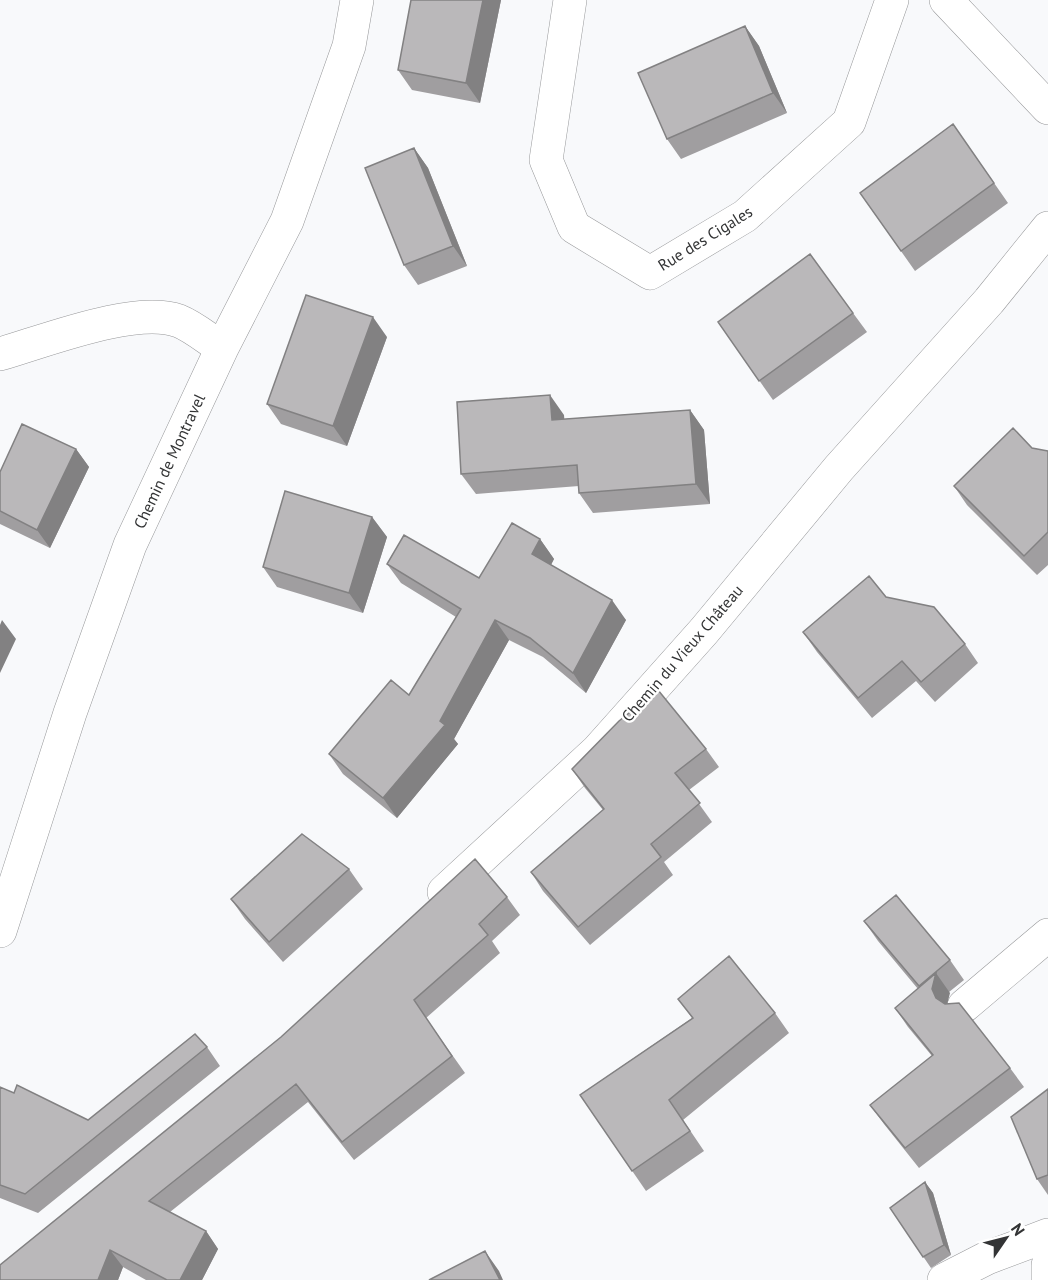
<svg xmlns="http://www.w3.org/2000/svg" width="1048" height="1280" viewBox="0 0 1048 1280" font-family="'PT Sans',sans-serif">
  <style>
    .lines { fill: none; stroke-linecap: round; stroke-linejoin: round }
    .minor-casing { stroke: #97989a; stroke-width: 34 }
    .minor { stroke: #fff; stroke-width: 33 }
    .wall { fill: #a09ea0 }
    .shaded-wall { fill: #828182 }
    .building { fill: #bab8ba; stroke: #828182; stroke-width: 1.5 }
    .labels { text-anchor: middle; stroke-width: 4.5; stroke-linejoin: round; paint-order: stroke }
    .street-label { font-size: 16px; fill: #333435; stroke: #fff }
  </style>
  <rect width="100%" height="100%" fill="#f8f9fb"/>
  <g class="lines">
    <defs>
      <path id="minor" d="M570 0 546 160 574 227 650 273 745 216 849 122 892 0
        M946 0 1048 108
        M0 354C45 341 136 305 179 321 194 327 209 340 222 348
        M444 892 597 751 704 631 839 468 989 301 1048 228
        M0 931 70 713 130 545 222 348 287 221 349 46 357 0
        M964 1006 1048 935
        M1048 1265V1279
        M944 1280 987 1258 1048 1235"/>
    </defs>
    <use href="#minor" class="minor-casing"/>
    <use href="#minor" class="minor"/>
  </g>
  <path class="wall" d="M411 0H501L480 103 412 90 398 70Z
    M745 26 759 46 787 113 681 159 667 139Z
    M953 124 1008 203 915 271 860 193Z
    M414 148 428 168 467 266 418 285 404 265Z
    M853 313 867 332 773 400 718 322Z
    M387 337 347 446 281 424 267 404Z
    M690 410 704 430 710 504 593 513 579 493V486L476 494 461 474 564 415V419Z
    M1032 448 1048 451V565L1037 575 967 505 954 486Z
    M76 449 89 467 50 548 0 524V472Z
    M372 517 387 537 363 613 277 587 263 567Z
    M540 539 554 559 551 565 626 620 586 693 543 657 509 640 454 739 458 744 397 818 343 774 329 754 409 695 456 617 401 583 387 564 479 578Z
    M886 597 965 644 978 663 935 702 916 681 872 718 817 652 803 632Z
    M706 749 719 767 689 790 712 822 664 862 673 875 590 945 543 891 531 872 603 810 585 788 572 769Z
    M349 869 363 889 283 962 245 919 231 899Z
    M507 897 520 915 492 941 500 953 426 1018 465 1073 354 1160 308 1102 170 1212 206 1231 218 1249 202 1280H146L123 1267 118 1280H0Z
    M864 921 950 960 964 980 949 992 947 1004 1010 1068 1024 1087 919 1168 884 1124 870 1105 932 1056 908 1027 895 1008 918 989 878 941Z
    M678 999 775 1013 789 1033 683 1120 704 1151 646 1191 580 1095 692 1018Z
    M207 1047 220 1066 38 1213 0 1198V1087L14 1093 88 1120Z
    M1048 1089V1195L1037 1179Z
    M925 1182 933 1193 951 1255 931 1268 890 1208Z"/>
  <path class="shaded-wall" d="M483 0H501L480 103 466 83Z
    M745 26 759 46 787 113 773 93Z
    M414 148 428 168 467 266 453 246Z
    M373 317 387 337 347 446 333 426Z
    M550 395 564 415 566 440 552 420Z
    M690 410 704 430 710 504 696 484Z
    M76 449 89 467 50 548 37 530Z
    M372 517 387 537 363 613 349 593Z
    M540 539 554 559 546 574 532 554Z
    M612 600 626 620 586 693 573 673Z
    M2 620 16 639 0 673V625Z
    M495 620 509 640 454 739 458 744 397 818 383 798 440 721Z
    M936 973 950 993 946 1009 936 998 932 989Z
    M925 1182 933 1193 951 1255 944 1245Z
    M206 1231 218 1249 202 1280H180Z
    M110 1250 123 1267 118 1280H98Z
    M485 1251 499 1271 503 1280H500Z"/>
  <path class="building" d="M411 0H483L466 83 398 70Z
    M745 26 773 93 667 139 638 73Z
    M953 124 994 183 901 251 860 193Z
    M414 148 453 246 404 265 365 168Z
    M810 254 853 313 759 381 718 322Z
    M306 295 373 317 333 426 267 404Z
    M550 395 552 420 690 410 696 484 579 493 577 465 461 474 457 402Z
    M22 424 76 449 37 530 0 511V472Z
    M1013 428 1032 448 1048 451V532L1024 556 954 486Z
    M285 491 372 517 349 593 263 567Z
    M512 523 540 539 532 554 612 600 573 673 530 638 495 620 440 721 445 725 383 798 329 754 391 680 409 695 461 609 387 564 404 535 479 578Z
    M869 576 886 597 934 607 965 644 921 682 902 661 858 698 803 632Z
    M658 690 706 749 675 773 700 803 651 844 661 857 578 927 531 872 604 809 572 769 619 721Z
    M302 834 349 869 269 942 231 899Z
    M475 859 507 897 479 924 488 935 414 1000 452 1056 342 1142 296 1084 149 1201 206 1231 180 1280H167L110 1250 98 1280H0V1265L281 1037Z
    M896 895 950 960 919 986 864 921Z
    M729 956 775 1013 669 1100 690 1131 632 1171 580 1095 693 1018 678 999Z
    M936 973 932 989 936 998 945 1004 959 1003 1010 1068 905 1148 870 1105 933 1055 895 1008Z
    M195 1034 207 1047 25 1194 0 1185V1087L14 1093 17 1085 88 1120Z
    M1048 1089V1175L1037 1179 1011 1117Z
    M925 1182 944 1245 923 1257 890 1208Z
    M485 1251 500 1280H429Z"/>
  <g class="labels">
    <g class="street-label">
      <text transform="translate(705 238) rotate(-32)" y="6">Rue des Cigales</text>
      <text transform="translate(169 461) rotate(-65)" y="6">Chemin de Montravel</text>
      <text transform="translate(682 653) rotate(-49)" y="6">Chemin du Vieux Château</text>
    </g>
  </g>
  <g transform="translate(1006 1238) rotate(55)" stroke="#ffffff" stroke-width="4.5" paint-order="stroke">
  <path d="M0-4.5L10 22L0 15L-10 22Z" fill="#333435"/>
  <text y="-9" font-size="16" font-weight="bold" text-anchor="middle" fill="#333435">N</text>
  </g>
</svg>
